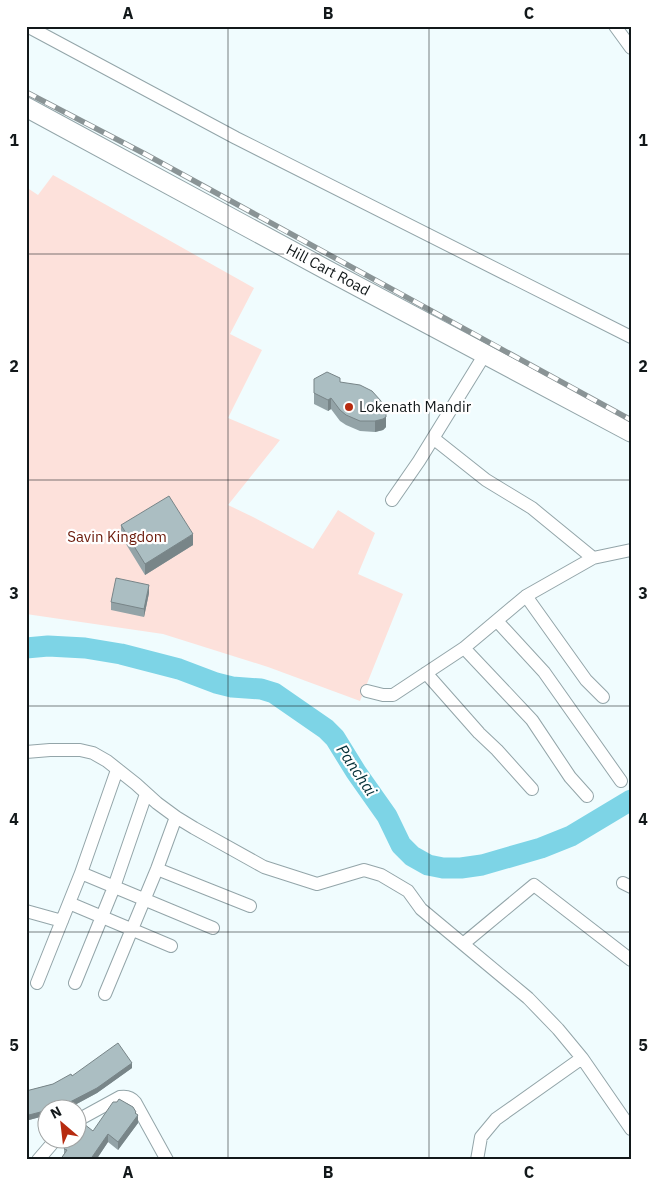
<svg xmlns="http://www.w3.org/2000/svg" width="657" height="1186" viewBox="0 0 657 1186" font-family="'IBM Plex Sans',sans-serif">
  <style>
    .green { fill: #fde1db }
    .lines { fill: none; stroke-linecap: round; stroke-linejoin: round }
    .river { stroke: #7dd4e6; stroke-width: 21 }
    .minor-casing { stroke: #93a5a9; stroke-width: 14 }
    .highway-casing { stroke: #93a5a9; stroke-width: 21 }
    .minor { stroke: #fff; stroke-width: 12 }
    .highway { stroke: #fff; stroke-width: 19 }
    .rail-casing { stroke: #8a9496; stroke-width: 5.5 }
    .rail { stroke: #fff; stroke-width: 4; stroke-dasharray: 11; stroke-linecap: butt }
    .wall { fill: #93a3a7 }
    .shaded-wall { fill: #788588 }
    .building { fill: #abbec2; stroke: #788588 }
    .grid { fill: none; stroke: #12181a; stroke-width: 1; stroke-opacity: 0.55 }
    .poi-dot { fill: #b72b10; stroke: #fff; stroke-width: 2 }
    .labels { text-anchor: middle; stroke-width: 4.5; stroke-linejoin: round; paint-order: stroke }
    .street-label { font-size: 15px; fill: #12181a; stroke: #fff }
    .poi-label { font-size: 15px; fill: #12181a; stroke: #fff; text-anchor: start }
    .park-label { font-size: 15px; fill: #6a1808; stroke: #fff }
    .water-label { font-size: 16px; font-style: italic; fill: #032f37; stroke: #fff }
    .neatline { fill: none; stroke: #12181a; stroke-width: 2 }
    .grid-label { font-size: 16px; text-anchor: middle; font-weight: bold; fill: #12181a }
  </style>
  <rect width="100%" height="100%" fill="#f0fcfe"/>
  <path class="green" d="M53 175 254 288 230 334 262 350 228 418 280 440 228 505 253 517 313 549 338 510 375 533 358 574 403 594 360 701 268 667 163 634 26 614V187L38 195Z"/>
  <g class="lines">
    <path class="river" d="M26 648 48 646 85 648 121 654 179 669 216 683 232 687 261 689 274 693 326 729 335 738 356 772 387 816 401 845 412 856 428 865 443 868H461L482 865 541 848 571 836 631 800"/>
    <defs>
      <path id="minor" d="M27 26 236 138 631 337
        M615 26 631 48
        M433 438 486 480 532 508 593 558
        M392 500 419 461 485 354
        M526 596 586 680 603 697
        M497 621 544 672 621 781
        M464 648 532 720 570 777 587 796
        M426 673 479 733 497 750 532 789
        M367 691 383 695H393L464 648 526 596 593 558 631 550
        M26 752 50 750H80L93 753 107 761 136 784 157 803 176 817 194 828 264 867 317 884 364 870 381 875 408 891 421 909 528 998 558 1029 582 1058 631 1129
        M157 869 250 906
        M81 873 213 928
        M623 883 631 887
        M69 903 171 946
        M26 911 62 921
        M463 944 534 885 631 960
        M37 983 81 873 117 770
        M75 983 114 887 146 794
        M105 994 157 869 176 817
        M78 1120 120 1097C126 1096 131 1097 135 1102L167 1160
        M38 1160 57 1138
        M477 1160 481 1137 496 1119 582 1058"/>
      <path id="highway" d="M26 107 325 269 631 432"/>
    </defs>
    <use href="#minor" class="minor-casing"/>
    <use href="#highway" class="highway-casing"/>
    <use href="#minor" class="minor"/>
    <use href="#highway" class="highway"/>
    <defs>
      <path id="rail" d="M26 92 145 154 631 420"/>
    </defs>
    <use href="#rail" class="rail-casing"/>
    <use href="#rail" class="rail"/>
  </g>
  <path class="wall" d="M314 379 340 382 386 413V427L383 430 375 432 360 431 346 425 340 421 331 409 328 411 314 404Z
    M121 525 193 545 145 575 121 536Z
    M149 593 144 617 111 610V602Z
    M132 1068 97 1093 71 1107V1108L29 1120 26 1109V1091L53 1084 72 1076Z
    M136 1113 138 1123 118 1150 108 1142 96 1160H60L64 1154V1149L93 1131Z"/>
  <path class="shaded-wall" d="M331 398V409L328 411V400Z
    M386 417V427L383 430 375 432V421Z
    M193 534V545L145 575V564Z
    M149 585V593L144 617V609Z
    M132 1063V1068L97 1093 71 1107V1108H53L70 1102Z
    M48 1110V1115L29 1120V1115Z
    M136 1112V1118L138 1115V1123L118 1150V1142Z
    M108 1134V1142L96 1160H90Z"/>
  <path class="building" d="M327 372 340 378V382L360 385 372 391 381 401 386 413V417L383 419 375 421H360L346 415 340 410 331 398 328 400 314 393V379Z
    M169 496 193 534 145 564 121 525Z
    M116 578 149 585 144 609 111 602Z
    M118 1043 132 1063 97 1088 70 1102 71 1104 53 1108H48V1110L29 1115 26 1104V1091L53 1084 71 1074 72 1076Z
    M119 1099 133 1107 136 1112 135 1113 138 1115 118 1142 108 1134 90 1160H60L67 1150 64 1149 71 1138H78V1128L81 1129 84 1124 93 1131 113 1102H117Z"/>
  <path class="grid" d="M228 26V1160M429 26V1160M26 254H631M26 480H631M26 706H631M26 932H631"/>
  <circle class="poi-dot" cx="349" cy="407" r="5"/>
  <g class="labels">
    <g class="street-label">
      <text transform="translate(328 270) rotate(28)" y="5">Hill Cart Road</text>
    </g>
    <g class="poi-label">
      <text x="359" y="412">Lokenath Mandir</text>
    </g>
    <g class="park-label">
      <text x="117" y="542">Savin Kingdom</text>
    </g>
    <g class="water-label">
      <text transform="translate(357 770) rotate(56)" y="6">Panchai</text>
    </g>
  </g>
  <rect width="657" height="1186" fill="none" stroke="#ffffff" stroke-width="55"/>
  <g transform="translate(62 1124) rotate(332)"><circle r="24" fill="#ffffff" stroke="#a0a3a3"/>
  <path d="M0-4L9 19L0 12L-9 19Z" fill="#b72b10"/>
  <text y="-8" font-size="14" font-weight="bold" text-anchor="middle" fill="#12181a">N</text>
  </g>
  <rect x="28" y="28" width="602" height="1130" class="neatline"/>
  <g class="grid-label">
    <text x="128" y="19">A</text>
    <text x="328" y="19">B</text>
    <text x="529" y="19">C</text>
    <text x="14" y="146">1</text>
    <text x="643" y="146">1</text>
    <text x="14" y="372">2</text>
    <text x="643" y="372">2</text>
    <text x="14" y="599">3</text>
    <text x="643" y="599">3</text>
    <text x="14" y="825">4</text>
    <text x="643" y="825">4</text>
    <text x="14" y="1051">5</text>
    <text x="643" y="1051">5</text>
    <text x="128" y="1178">A</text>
    <text x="328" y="1178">B</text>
    <text x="529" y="1178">C</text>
  </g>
</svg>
